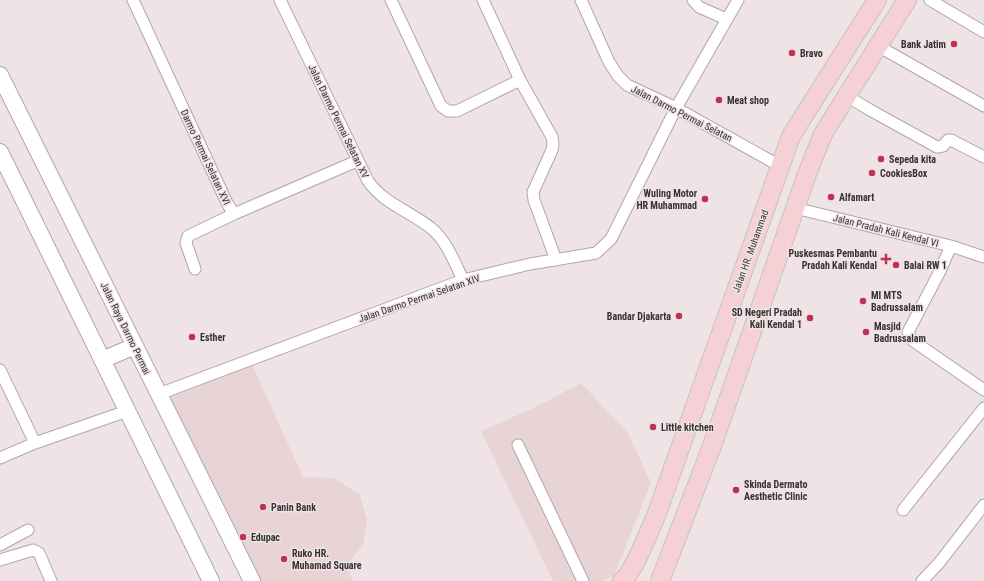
<svg xmlns="http://www.w3.org/2000/svg" width="984" height="581" viewBox="0 0 984 581" font-family="'Roboto Condensed',sans-serif">
  <style>
    .built { fill: #e8d4d7 }
    .lines { fill: none; stroke-linecap: round; stroke-linejoin: round }
    .street-casing { stroke: #b1a6a7; stroke-width: 13 }
    .secondary-casing { stroke: #b1a6a7; stroke-width: 18 }
    .primary-casing { stroke: #c3c2c2; stroke-width: 20 }
    .street { stroke: #fff; stroke-width: 11 }
    .secondary { stroke: #fff; stroke-width: 16 }
    .primary { stroke: #f5d1d6; stroke-width: 18 }
    .poi-dot { fill: #bf3059; stroke: #efe3e5; stroke-width: 1.5 }
    .labels { text-anchor: middle; stroke-width: 3; stroke-linejoin: round; paint-order: stroke }
    .poi-label { font-size: 10px; font-weight: bold; fill: #363233; stroke: #efe3e5; text-anchor: start }
    .street-label { font-size: 10px; fill: #363233; stroke: #efe3e5 }
  </style>
  <rect width="100%" height="100%" fill="#efe3e5"/>
  <path class="built" d="M251 362 303 477 334 478 360 495 367 520 363 545 346 566 353 581H246L161 401Z
    M581 383 628 433 651 483 614 576 603 581H553L481 431 534 408Z"/>
  <g class="lines">
    <defs>
      <path id="street" d="M133 0 227 203 234 214
        M280 0 368 181C383 203 411 212 431 228 446 240 455 263 463 280
        M391 0 441 106 448 111H457L520 80
        M483 0 520 80 552 137 553 144 552 150 533 192 534 200 556 260
        M581 0 609 62 618 76 627 85 676 108 780 166
        M693 0 699 7 726 19
        M930 0 984 32
        M878 46 984 106
        M847 96 870 110 937 147 943 146 948 140H951L984 157
        M795 208 951 246 984 257
        M951 246 939 273 908 332 912 340 984 390
        M195 269 186 243 188 236 234 214 357 161
        M0 370 35 443
        M159 394 463 280 530 264 596 253 611 239 676 108 738 0
        M518 445 583 581
        M0 458 35 443 127 411
        M903 510 984 408
        M0 545 28 530
        M0 560 33 550 39 553 51 581
        M922 581 939 563 984 505"/>
      <path id="secondary" d="M0 75 252 581
        M0 152 211 581
        M102 360 135 346"/>
      <path id="primary" d="M622 581C634 572 649 531 656 516L791 136 877 0
        M660 581 712 446 807 174 823 134 907 0"/>
    </defs>
    <use href="#street" class="street-casing"/>
    <use href="#secondary" class="secondary-casing"/>
    <use href="#primary" class="primary-casing"/>
    <use href="#street" class="street"/>
    <use href="#secondary" class="secondary"/>
    <use href="#primary" class="primary"/>
  </g>
  <g class="poi-dot">
    <circle cx="954" cy="44" r="4"/>
    <circle cx="792" cy="53" r="4"/>
    <circle cx="719" cy="100" r="4"/>
    <circle cx="881" cy="159" r="4"/>
    <circle cx="872" cy="173" r="4"/>
    <circle cx="831" cy="197" r="4"/>
    <circle cx="705" cy="199" r="4"/>
    <path d="M884 253h4v4h4v4h-4v4h-4v-4h-4v-4h4z"/>
    <circle cx="896" cy="265" r="4"/>
    <circle cx="863" cy="301" r="4"/>
    <circle cx="679" cy="316" r="4"/>
    <circle cx="810" cy="318" r="4"/>
    <circle cx="866" cy="332" r="4"/>
    <circle cx="192" cy="337" r="4"/>
    <circle cx="653" cy="427" r="4"/>
    <circle cx="736" cy="490" r="4"/>
    <circle cx="263" cy="507" r="4"/>
    <circle cx="243" cy="537" r="4"/>
    <circle cx="284" cy="559" r="4"/>
  </g>
  <g class="labels">
    <g class="poi-label">
      <text x="946" y="48" text-anchor="end">Bank Jatim</text>
      <text x="800" y="57">Bravo</text>
      <text x="727" y="104">Meat shop</text>
      <text x="889" y="163">Sepeda kita</text>
      <text x="880" y="177">CookiesBox</text>
      <text x="697" y="197" text-anchor="end">Wuling Motor<tspan x="697" dy="12">HR Muhammad</tspan></text>
      <text x="839" y="201">Alfamart</text>
      <text x="877" y="257" text-anchor="end">Puskesmas Pembantu<tspan x="877" dy="12">Pradah Kali Kendal</tspan></text>
      <text x="904" y="269">Balai RW 1</text>
      <text x="871" y="299">MI MTS<tspan x="871" dy="12">Badrussalam</tspan></text>
      <text x="802" y="316" text-anchor="end">SD Negeri Pradah<tspan x="802" dy="12">Kali Kendal 1</tspan></text>
      <text x="671" y="320" text-anchor="end">Bandar Djakarta</text>
      <text x="874" y="330">Masjid<tspan x="874" dy="12">Badrussalam</tspan></text>
      <text x="200" y="341">Esther</text>
      <text x="661" y="431">Little kitchen</text>
      <text x="744" y="488">Skinda Dermato<tspan x="744" dy="12">Aesthetic Clinic</tspan></text>
      <text x="271" y="511">Panin Bank</text>
      <text x="251" y="541">Edupac</text>
      <text x="292" y="557">Ruko HR.<tspan x="292" dy="12">Muhamad Square</tspan></text>
    </g>
    <g class="street-label">
      <text transform="translate(682 113) rotate(27)" y="4">Jalan Darmo Permai Selatan</text>
      <text transform="translate(339 121) rotate(64)" y="4">Jalan Darmo Permai Selatan XV</text>
      <text transform="translate(206 157) rotate(65)" y="4">Darmo Permai Selatan XVI</text>
      <text transform="translate(886 230) rotate(14)" y="4">Jalan Pradah Kali Kendal VI</text>
      <text transform="translate(750 251) rotate(-70)" y="4">Jalan HR. Muhammad</text>
      <text transform="translate(419 298) rotate(-19)" y="4">Jalan Darmo Permai Selatan XIV</text>
      <text transform="translate(126 328) rotate(64)" y="4">Jalan Raya Darmo Permai</text>
    </g>
  </g>
</svg>
